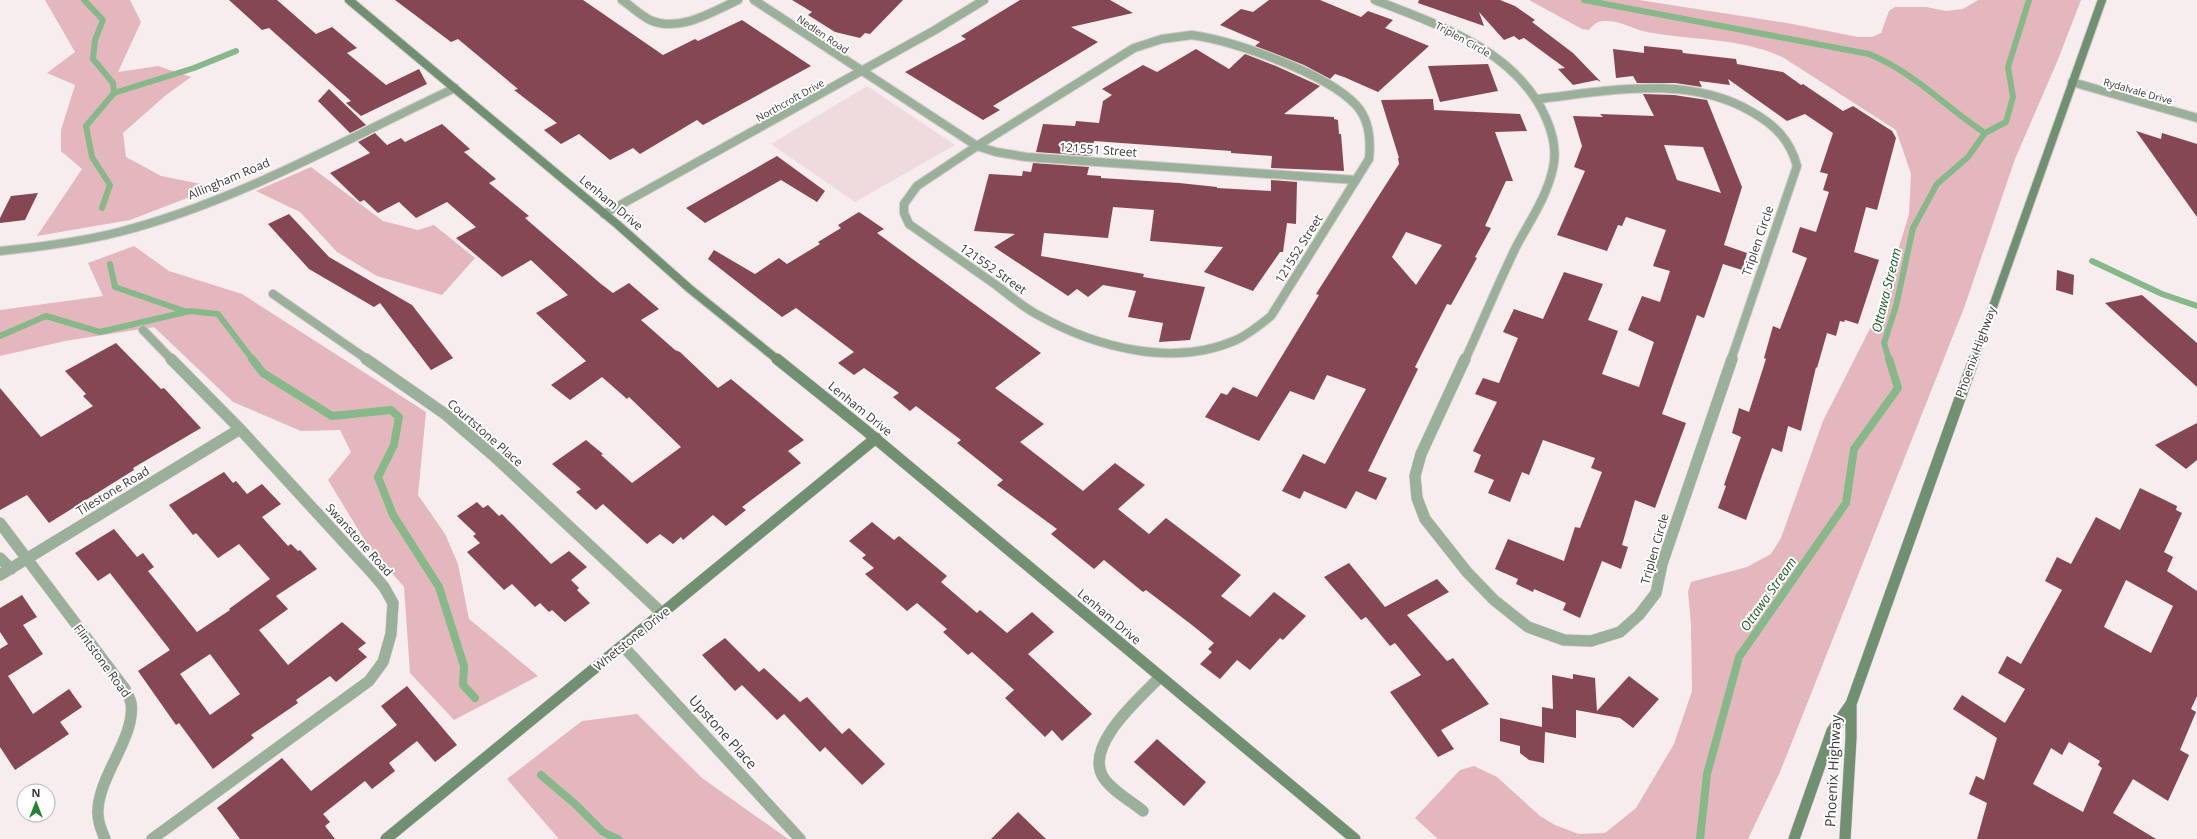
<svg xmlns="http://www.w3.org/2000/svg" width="2197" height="839" viewBox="0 0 2197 839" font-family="'Open Sans',sans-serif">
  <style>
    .built { fill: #efdbde }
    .green { fill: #e4b7be }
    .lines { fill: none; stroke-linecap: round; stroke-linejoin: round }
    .stream-far1 { stroke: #87b889; stroke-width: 6 }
    .stream { stroke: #87b889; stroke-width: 8 }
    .building { fill: #854753; fill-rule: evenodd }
    .street-far1-casing { stroke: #d2c8ca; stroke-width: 10 }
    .street-casing { stroke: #d2c8ca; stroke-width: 12 }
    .secondary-far1-casing { stroke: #d2c8ca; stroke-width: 10 }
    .secondary-casing { stroke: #d2c8ca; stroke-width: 12 }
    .street-far1 { stroke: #9ab09a; stroke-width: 8 }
    .street { stroke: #9ab09a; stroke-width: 11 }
    .secondary-far1 { stroke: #709071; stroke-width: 8 }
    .secondary { stroke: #709071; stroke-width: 11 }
    .labels { text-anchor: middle; stroke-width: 4; stroke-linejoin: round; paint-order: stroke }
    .far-street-label { font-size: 10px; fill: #3d3839; stroke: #fff }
    .street-label { font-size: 12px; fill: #3d3839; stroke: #fff }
    .water-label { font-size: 13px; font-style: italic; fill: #165d21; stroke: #fff }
    .near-street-label { font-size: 14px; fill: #3d3839; stroke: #fff }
  </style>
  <rect width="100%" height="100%" fill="#f7ecee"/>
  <path class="built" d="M867 86 955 145 855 202 771 144Z"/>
  <path class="green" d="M45 0H130L141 22 118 72 158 66 191 77 166 95 123 133 126 157 161 176 216 187 130 220 37 236 82 169 61 151V130L75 85 47 73 75 52Z
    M1529 0H1639L1787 23 1858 37H1872L1881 33 1889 11 1895 7H1926L1946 11 1963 9 1978 0H2081L2057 62 2015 159 1964 308 1780 772 1748 839H1438L1415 818 1460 770 1474 766 1497 777 1540 816 1555 825 1579 834 1605 833 1636 808 1674 744 1692 691 1691 625 1688 592 1691 582 1747 567 1771 554 1781 538 1823 421 1881 307 1909 214 1911 174 1896 130 1784 58C1741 37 1693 41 1647 32 1632 29 1620 20 1604 21 1597 21 1593 25 1589 30L1582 29Z
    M311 167 383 221 418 230 434 225 475 258 442 295 377 276 337 252 300 212 256 191Z
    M134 246 169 271 242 294 426 412 418 495 445 534 458 564 469 619 538 676 454 720 410 673 404 587 367 544 328 480 351 452 340 430 301 431 233 402 154 327 65 341 0 356V310L103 296 88 263Z
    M637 714 702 778 788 839H559L507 779 582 721Z"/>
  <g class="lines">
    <path class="stream-far1" d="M84 0 103 20 95 40 93 59 113 83 114 93
      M1584 0 1869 54C1915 73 1944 106 1985 133
      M102 208 110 185 92 157 86 126 114 93 194 68 236 51
      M2092 261 2162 294 2197 306
      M110 264 115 287 187 312
      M0 336 46 316 100 332 190 311 218 314 253 360
      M1889 360 1884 343 1896 306 1913 228 1937 184 1968 157 1985 133 2006 122 2013 97 2008 67 2029 0"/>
    <path class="stream" d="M252 359 263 373 332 416 391 410 399 417 394 445 378 477 393 515 439 587 464 666 463 685 475 698
      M541 775 575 804 603 832 618 839
      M1700 839 1707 774 1739 657 1846 503 1854 449 1898 388 1889 359"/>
  </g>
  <path class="building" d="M229 0H277L316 34 332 27 357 48 347 53 386 85 419 69 427 84 361 116 346 103 351 101 269 28 262 30Z
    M395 0H583L663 55 695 39 698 41 742 20 811 66 703 125 697 120 640 154 633 148 610 160 579 134 561 144 544 130 557 123 514 90 518 89 458 39 451 42Z
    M792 0H903L870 34 865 33 860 38 835 32 808 15 812 12Z
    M1020 0H1110L1133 13 1071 27 1098 42 993 106 1000 110 983 120 905 72 966 39 961 36Z
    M1269 0H1320L1361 17 1368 11 1393 20 1385 28 1429 46 1378 92 1344 77 1335 74 1330 79 1304 65 1255 46 1260 42 1220 25 1241 9 1253 12Z
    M1419 0H1500L1515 6 1535 20 1532 22 1573 53 1601 82 1597 80 1573 85 1558 69 1565 68 1524 38 1519 40 1514 36 1504 40 1479 12 1484 26 1418 3Z
    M1644 46 1682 50 1683 53 1736 59 1737 64 1783 72 1801 85 1803 84 1843 111 1853 106 1892 131 1896 138 1877 210 1866 207 1854 252 1879 260 1858 324 1845 320 1844 322 1840 321 1836 336 1827 333 1817 368 1816 367 1801 431 1788 426 1782 452 1772 448 1746 520 1718 508 1726 486 1724 485 1741 437 1732 433 1739 408 1749 412 1766 359 1764 358 1773 326 1780 329 1807 258 1792 252 1800 227 1816 232 1829 192 1823 190 1828 174 1820 172 1833 133 1805 114 1787 121 1728 79 1730 85 1699 81 1702 87 1675 83H1637L1633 76 1616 78 1613 49 1644 53Z
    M1196 49 1229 69 1245 54 1276 66 1320 86 1284 114 1334 117V119L1338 120 1339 134H1341L1344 171 1271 168 1272 156 1231 153V151L1094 141 1091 156 1036 152 1043 124 1075 126 1076 121 1099 123 1103 101 1112 95 1102 89 1143 65 1157 72Z
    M1488 64 1498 91 1440 102 1428 66Z
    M329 89 366 125 350 133 318 101Z
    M1643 94 1674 95 1707 100 1742 187 1724 245 1747 253 1742 270 1723 264 1704 318 1697 315 1662 414 1686 423 1655 508 1635 500 1622 545 1628 547 1621 569 1602 561 1580 618 1563 610 1566 603 1534 589 1533 592 1516 584 1518 579 1495 569 1508 539 1564 561 1575 527 1580 528 1602 472 1591 468 1595 458 1543 440 1529 475 1522 472 1510 502 1488 493 1494 480 1474 472 1481 455 1473 451 1497 402 1475 394 1483 378 1499 383 1518 338 1503 332 1514 309 1543 319 1564 272 1603 284 1588 320 1618 331 1602 374 1639 387 1654 342 1628 330 1642 296 1660 302 1670 271 1653 266 1666 230 1626 217 1622 226 1618 225 1607 251 1557 235 1585 171 1574 167 1582 146 1573 116 1603 117 1600 114 1654 116ZM1664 145 1703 147 1721 193 1677 180Z
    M1433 99 1434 110 1520 114 1527 131 1495 132 1513 181H1506L1485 226 1491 228 1475 257 1477 258 1451 305 1447 304 1415 367 1418 369 1368 471 1387 478 1376 500 1356 491 1346 509 1304 491 1300 499 1282 491 1303 454 1325 464 1366 389 1327 375 1314 400 1290 391 1259 441 1205 417 1221 393 1227 395 1233 387 1257 397 1319 295 1316 294 1399 164 1398 158H1399L1381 100ZM1406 232 1442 245 1416 285 1392 257Z
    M442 124 470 149 464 152 496 179 489 183 529 216 525 218 601 284 613 293 629 283 659 309 641 320 675 350 680 352 718 388 731 379 804 440 788 451 801 463 742 507 746 510 726 526 713 515 683 540 681 537 673 544 660 534 647 544 603 504 596 510 576 492 581 489 552 464 586 440 603 454 601 455 632 483 681 447 629 397 627 399 602 377 570 400 551 385 586 361 536 313 568 295 531 260 502 277 456 238 476 227 447 202 416 218 399 202 378 213 364 200 360 202 330 173 370 153 358 142 375 133 387 145 401 138 405 142Z
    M2136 131 2161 139 2162 133 2197 144V217Z
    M777 156 825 191 817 202 781 180 705 223 686 208Z
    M1033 163 1089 167 1087 175 1101 176V178L1179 183 1217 187V188L1271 191V180L1297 182 1296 224 1287 223 1283 252H1280L1253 291 1204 272 1223 247 1150 241 1154 210 1113 207 1108 238 1044 233 1041 256 1144 274 1143 277 1205 287 1190 340 1159 342 1163 323 1128 317 1136 291 1103 285 1088 297 1077 289 1068 296 994 247 1015 234 974 231 989 174 1022 176 1023 171 1031 172Z
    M38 193 25 220 0 223V218L11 196Z
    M859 212 884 229 877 233 1041 353 995 388 1044 424 1020 442 1083 491 1115 463 1145 485 1118 509 1149 534 1166 518 1241 575 1221 596 1250 617 1274 592 1306 616 1283 640 1280 638 1250 670 1237 660 1220 679 1200 664 1212 652 1208 649 1214 643 1192 625 1146 590 1143 592 1104 560 1094 569 1051 534 1057 529 997 485 1003 480 957 443 961 440 916 406 910 411 893 397 899 393 864 368 854 375 838 363 854 352 796 308 782 317 708 259 714 250 755 274 779 258 787 264 820 244 818 242 841 228 838 225Z
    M289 214 329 257 412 305 453 358 431 370 380 303 374 307 309 269 268 224Z
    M2057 270 2074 275 2073 295 2056 290Z
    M2142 295 2197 343V387L2105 303Z
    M116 343 161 389 164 388 201 428 133 468 134 470 49 523 27 495 0 510V388L41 437 93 406 83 396 86 394 65 371Z
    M2197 423V460L2186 469 2155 445Z
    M224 472 233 483 236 481 247 494 262 484 281 504 262 517 288 546 291 544 298 551 300 550 317 569 276 596 288 609 259 630 288 665 342 622 366 643 358 649 367 657 336 682 330 676 296 700 298 703 251 735 254 738 213 769 179 723 176 725 138 671 170 650 110 573 98 581 75 553 114 529 137 557 143 553 154 567 148 571 197 632 230 610 229 609 270 579 239 544 218 558 196 533 193 535 169 505ZM210 654 240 694 210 715 180 674Z
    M2140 488 2177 506 2176 510 2182 513 2164 552 2173 557 2167 571 2197 591V696L2191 709 2196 712 2180 750 2189 755 2168 801 2133 779 2113 813 2156 839H1977L1987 803 1969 794 1976 776 1984 780 1997 738 1953 709 1962 695 2005 723 2025 689 1998 673 2007 656 2021 664 2062 590 2045 581 2057 557 2071 564 2096 517 2120 530ZM2126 580 2173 606 2151 653 2104 627ZM2069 742 2100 761 2098 765 2102 768 2083 812 2033 784 2051 748 2062 755Z
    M477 502 483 508 488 505 499 516 502 514 551 564 569 551 587 567 571 580 579 588 577 590 590 603 565 622 552 610 549 612 540 603 535 607 512 584 504 590 467 552 480 543 473 536 476 534 457 516Z
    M872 522 894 540 899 536 947 576 941 582 977 613 980 610 1007 633 1032 612 1054 632 1028 654 1092 714 1062 741 1052 730 1045 737 1005 698 1014 690 972 652 968 655 943 632 947 629 917 603 907 611 865 574 874 568 862 558 866 555 849 541Z
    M1349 563 1385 607 1437 579 1449 592 1407 615 1447 661 1453 658 1489 704 1441 730 1454 749 1438 757 1390 692 1421 675 1395 643 1390 646 1366 617 1361 620 1324 577Z
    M22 595 37 617 23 625 43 654 8 676 33 714 69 689 82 707 60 722 69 734 15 770 0 747V649L8 644 0 632V608Z
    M725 638 759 672 764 668 800 702 807 697 842 734 849 728 885 764 862 785 825 747 820 752 784 714 777 720 742 685 735 691 702 655Z
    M1573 674 1595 678 1597 711 1629 676 1659 699 1633 728 1620 718 1576 710V738L1545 732 1544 763 1529 760 1520 753V746L1500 741V718L1542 727V707L1553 709 1552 675 1573 679Z
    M407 686 457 745 435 762 417 741 389 763 395 771 372 789 365 781 323 814 330 822 325 826 335 839H240L217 808 282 758 311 791 397 725 381 706Z
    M1157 739 1206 782 1184 806 1134 762Z
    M1018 812 1046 839H991Z"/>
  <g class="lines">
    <defs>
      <path id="street-far1" d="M622 0C631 6 640 15 650 20 679 33 712 12 738 0
        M754 0 977 146 996 152 1026 157 1356 180
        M1375 0C1439 25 1517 51 1546 118 1553 134 1557 151 1553 168 1547 197 1529 222 1516 247 1498 284 1482 323 1465 360
        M1192 35C1234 41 1326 73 1356 105 1369 119 1371 140 1369 159L1271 316C1260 325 1249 334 1236 340 1173 368 1095 347 1038 315 1023 307 1009 295 996 285 967 265 938 244 909 224L904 213V204L917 186 977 146 1134 48 1162 39Z
        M2072 82 2197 118
        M1538 99C1609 91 1687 74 1752 112 1775 125 1790 140 1797 166L1731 360
        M604 214 935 30 984 0
        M0 251C40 247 80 242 119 232 237 202 346 139 455 88
        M273 294 368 360
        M143 330 172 360"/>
      <path id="street" d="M366 359 445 414 495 457 663 614
        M1465 359 1421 454 1415 476 1417 498 1425 519 1467 572 1494 600 1528 627 1564 640 1591 641 1620 632 1639 615 1656 593 1662 564 1732 359
        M0 523 125 689C127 694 130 698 131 703 136 736 100 774 98 809 97 820 101 829 105 839
        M0 558 11 569
        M0 575 240 429
        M623 646 800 839
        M1143 811C1131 801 1112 791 1103 777 1084 745 1140 698 1160 677
        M152 839 369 681 383 662 391 634 393 603 384 587 373 574 240 429 171 359"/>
      <path id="secondary-far1" d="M349 0 618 225 690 289 778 360
        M1974 360 2102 0"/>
      <path id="secondary" d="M777 359 864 429 1355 839
        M386 839 876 438
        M1794 839 1832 731 1851 704 1974 359
        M1845 839 1851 738V704"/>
    </defs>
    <use href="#street-far1" class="street-far1-casing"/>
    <use href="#street" class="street-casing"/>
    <use href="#secondary-far1" class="secondary-far1-casing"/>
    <use href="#secondary" class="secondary-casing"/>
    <use href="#street-far1" class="street-far1"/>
    <use href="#street" class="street"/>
    <use href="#secondary-far1" class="secondary-far1"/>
    <use href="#secondary" class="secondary"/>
  </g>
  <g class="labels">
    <g class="far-street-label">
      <text transform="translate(823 34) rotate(34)" y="4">Nedlen Road</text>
      <text transform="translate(1463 39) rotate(29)" y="4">Triplen Circle</text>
      <text transform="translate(2138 91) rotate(16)" y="4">Rydalvale Drive</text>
      <text transform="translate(790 100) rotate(-29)" y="4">Northcroft Drive</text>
    </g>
    <g class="street-label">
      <text transform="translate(1098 150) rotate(4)" y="4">121551 Street</text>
      <text transform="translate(229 179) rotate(-23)" y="4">Allingham Road</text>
      <text transform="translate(611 203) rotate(40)" y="4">Lenham Drive</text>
      <text transform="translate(1758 241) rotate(-71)" y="4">Triplen Circle</text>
      <text transform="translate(1299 249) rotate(-58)" y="4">121552 Street</text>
      <text transform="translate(993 269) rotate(35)" y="4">121552 Street</text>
      <text transform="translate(1976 352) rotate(-70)" y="4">Phoenix Highway</text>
      <text transform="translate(860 409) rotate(39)" y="4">Lenham Drive</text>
      <text transform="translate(485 433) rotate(41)" y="4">Courtstone Place</text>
      <text transform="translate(113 491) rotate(-31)" y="4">Tilestone Road</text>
      <text transform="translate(359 540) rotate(48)" y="4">Swanstone Road</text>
      <text transform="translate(1655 549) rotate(-74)" y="4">Triplen Circle</text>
      <text transform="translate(1109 617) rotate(40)" y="4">Lenham Drive</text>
      <text transform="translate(632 639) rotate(-39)" y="4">Whetstone Drive</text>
      <text transform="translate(102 661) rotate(54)" y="4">Flintstone Road</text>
    </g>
    <g class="water-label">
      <text transform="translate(1886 290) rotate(-76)" y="5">Ottawa Stream</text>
      <text transform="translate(1768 594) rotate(-55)" y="5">Ottawa Stream</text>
    </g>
    <g class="near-street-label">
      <text transform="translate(723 732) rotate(48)" y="5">Upstone Place</text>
      <text transform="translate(1833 771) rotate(-87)" y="5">Phoenix Highway</text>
    </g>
  </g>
  <g transform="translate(36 803)"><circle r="19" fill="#ffffff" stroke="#b1afb0"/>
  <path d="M0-3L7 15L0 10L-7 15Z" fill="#268334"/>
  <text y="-6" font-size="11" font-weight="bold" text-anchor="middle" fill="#3d3839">N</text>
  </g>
</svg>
